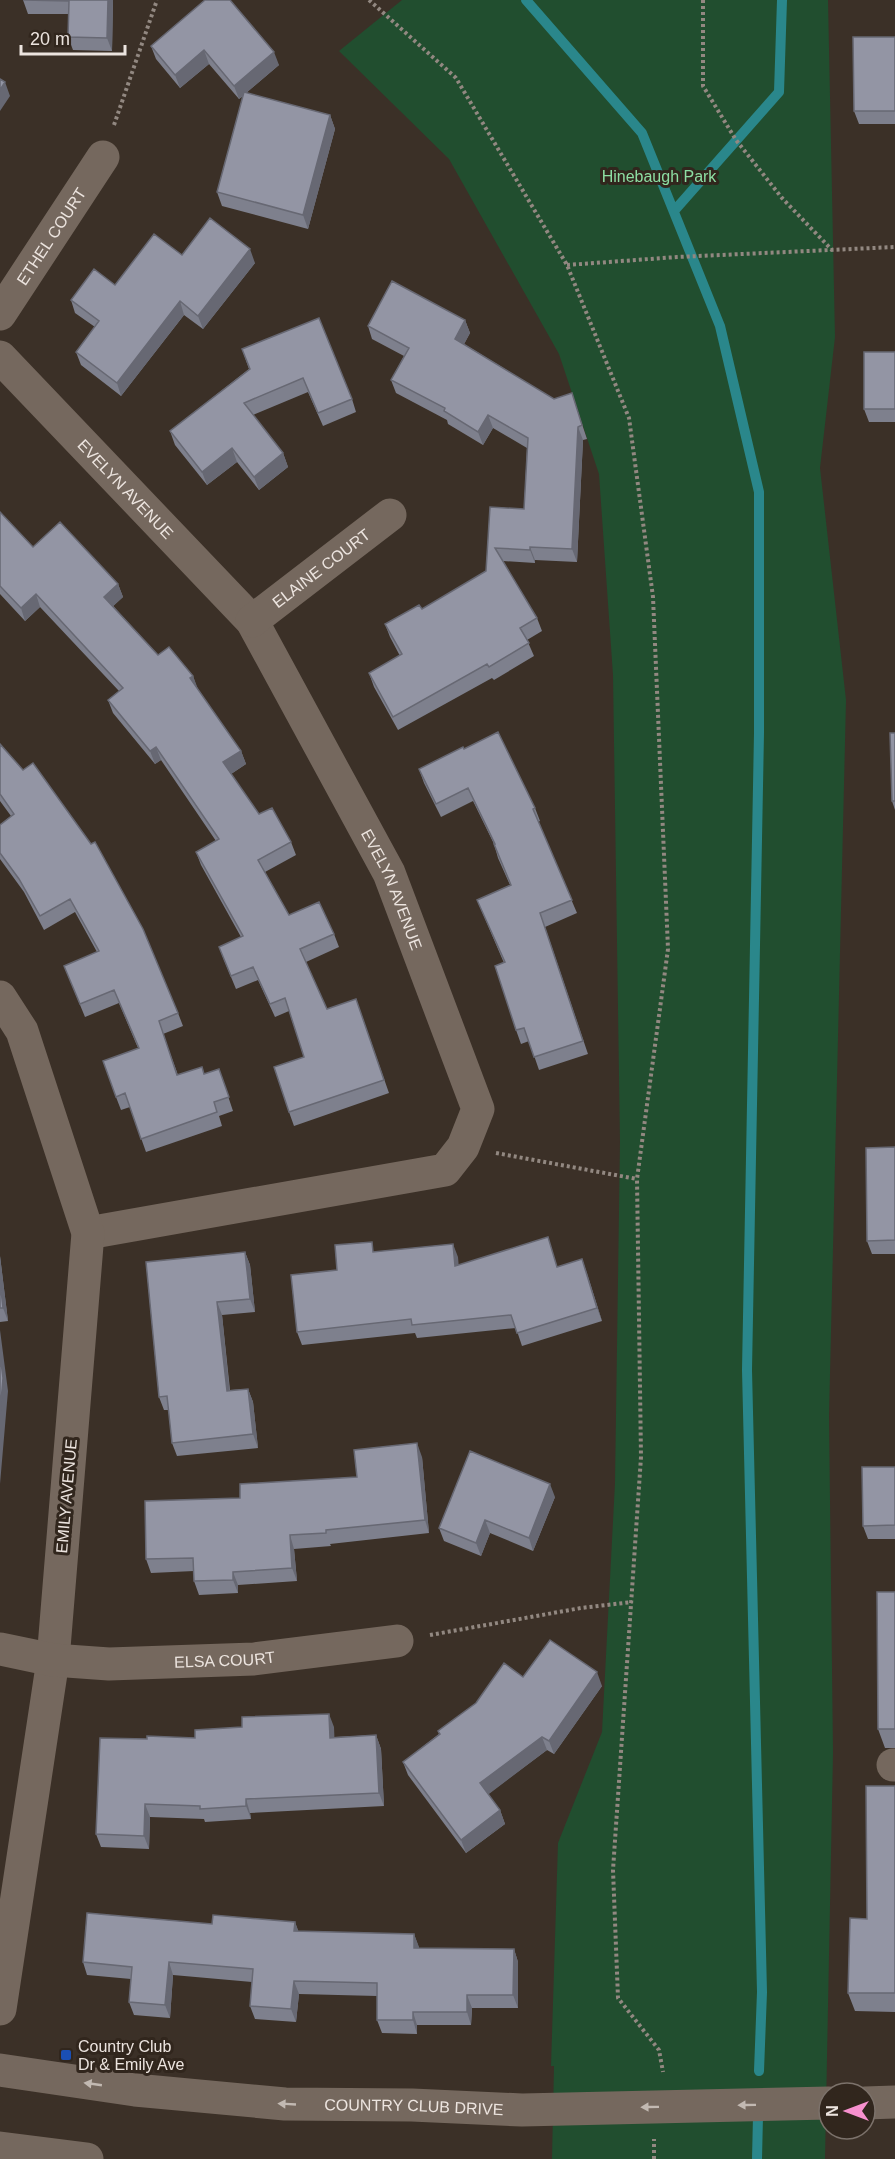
<svg xmlns="http://www.w3.org/2000/svg" width="895" height="2159" viewBox="0 0 895 2159" font-family="Helvetica,sans-serif">
  <style>
    .green { fill: #214e2f }
    .lines { fill: none; stroke-linecap: round; stroke-linejoin: round }
    .stream { stroke: #2a878b; stroke-width: 10 }
    .path { stroke: #928881; stroke-width: 4; stroke-dasharray: 3 3; stroke-linecap: butt }
    .minor { stroke: #75685e; stroke-width: 33 }
    .wall { fill: #7e808d }
    .shaded-wall { fill: #676873 }
    .building { fill: #9395a4; stroke: #676873; stroke-width: 1.5 }
    .oneway { fill: #c2b9b2 }
    .transit-dot { fill: #1a4fb4; stroke: #31261d; stroke-width: 2 }
    .labels { text-anchor: middle; stroke-width: 6; stroke-linejoin: round; paint-order: stroke }
    .park-label { font-size: 16px; fill: #8ddea3; stroke: #31261d }
    .street-label { font-size: 16px; fill: #ece4df; stroke: #31261d }
    .poi-label { font-size: 16px; fill: #ece4df; stroke: #31261d; text-anchor: start }
  </style>
  <rect width="100%" height="100%" fill="#3b3027"/>
  <path class="green" d="M402 0H828L835 337 820 468 846 700 829 1416 833 1753 825 2159H552L554 2066H551L558 1843 602 1732 615 1483 620 1142 613 675 599 474 559 354 449 159 339 51Z"/>
  <g class="lines">
    <path class="stream" d="M526 0 642 133 720 326 759 492V733L747 1370 762 1992 759 2071
      M674 211 779 92 782 0
      M757 2159 758 2116"/>
    <path class="path" d="M369 0 456 78 567 265 629 418 653 597 668 949 637 1179 641 1457 613 1870 618 1998 659 2050 663 2072
      M703 0V86L736 140 782 198 832 250
      M114 125 157 0
      M567 265 677 257 895 247
      M496 1153 637 1179
      M430 1635 581 1608 632 1602
      M654 2159V2139"/>
    <g class="minor">
      <path id="s1" d="M0 314 103 157"/>
      <path id="s2" d="M0 357 252 621 389 873 478 1109 463 1147 445 1170 88 1233"/>
      <path id="s3" d="M252 621 390 515"/>
      <path d="M0 997 22 1031 88 1233 53 1660 0 2009"/>
      <path id="s4" d="M0 1649 53 1660 109 1664 254 1659 397 1641"/>
      <path d="M893 1765H895"/>
      <path id="s5" d="M0 2070 135 2090 285 2104 412 2105 522 2110 829 2103"/>
      <path d="M865 2103 895 2102"/>
      <path d="M0 2148 87 2159"/>
    </g>
  </g>
  <path class="wall" d="M23 0H113L112 51 73 50 68 37 69 14H28Z
    M205 0 279 65 246 93 330 115 335 129 308 229 222 206 217 192 243 96 239 99 209 64 180 88 156 59 151 46Z
    M895 37V124H859L854 111Z
    M182 255 255 263 203 329 184 315 121 396 81 365 76 352 95 327 75 313 71 300 115 285Z
    M465 320 470 333 464 344 554 399 576 406 587 439 583 440 577 562 535 560V563L503 561 537 618 542 631 527 640 534 656 494 680 492 678 398 730 374 687 369 673 400 656 390 637 385 624 422 609 486 571 490 507 524 509 527 448 493 428 483 445 448 424 447 420 396 393 391 380 404 356 372 339 368 326Z
    M242 349 352 399 356 412 323 426 308 392 253 415 283 453 288 467 259 490 237 462 207 485 175 445 170 431 249 369Z
    M895 352V422H869L864 409Z
    M0 512 33 547 118 584 123 597 113 606 158 655 193 676 197 688 241 751 246 764 231 774 259 814 291 842 296 855 265 872 289 915 334 934 339 947 306 962 327 1009 356 999 389 1093 294 1126 289 1112 304 1057 289 1011 275 1017 258 980 236 989 224 960 219 947 241 937 201 865 196 852 216 841 161 760 155 764 113 713 108 700 119 691 40 607 25 621 0 594Z
    M0 744 178 1013 183 1026 163 1034 178 1075 204 1074 219 1069 233 1111 219 1116 222 1126 146 1152 130 1107 121 1110 116 1097 138 1048 119 1003 85 1017 64 966 97 952 75 912 44 930 24 892 0 859V825L11 816 0 801Z
    M464 749 535 808 540 821 538 822 577 913 545 927 588 1054 539 1070 529 1041 521 1044 516 1030 504 963 477 900 510 885 498 858 494 844 473 801 441 817 424 783 419 769Z
    M892 801H895V810Z
    M895 1147V1254H872L867 1241Z
    M245 1252 250 1265 255 1312 222 1315 230 1390 248 1389 253 1402 258 1448 177 1456 172 1443 169 1410H164L159 1397Z
    M375 1252 458 1257V1265L558 1267 582 1259 602 1321 522 1346 516 1328 417 1338 415 1333 302 1345 297 1332 337 1270Z
    M0 1256 8 1321 0 1322Z
    M422 1457 429 1533 330 1544 331 1546 294 1549 297 1581 238 1585V1593L199 1595 194 1581V1571L151 1573 146 1559 240 1498 357 1477Z
    M895 1467V1539H868L863 1526Z
    M555 1497 533 1551 490 1533 481 1556 444 1541 439 1528Z
    M895 1592V1748H885L878 1729Z
    M523 1677 602 1686 554 1754 547 1750 488 1794 500 1810 505 1824 466 1853 408 1775 403 1762 439 1734 438 1731Z
    M334 1727V1737L376 1735 381 1749 384 1806 250 1813 251 1819 205 1822 204 1819 150 1817 149 1849 101 1847 96 1834 147 1739 195 1738Z
    M895 1786V2012L855 2011 848 1993 867 1919Z
    M295 1922 298 1931 414 1934 419 1948 514 1949 518 1962V2008H472L471 2025H417V2034L382 2033 377 2020V1996L299 1994 296 2022 255 2019 250 2006 252 1982 173 1975 170 2018 134 2015 129 2002 131 1979 87 1975 83 1962 212 1924Z"/>
  <path class="shaded-wall" d="M108 0H113L112 51 107 38Z
    M204 50 209 64 180 88 175 75Z
    M274 52 279 65 239 99 234 86Z
    M5 82 10 96 0 111V90Z
    M330 115 335 129 308 229 303 215Z
    M250 249 255 263 203 329 198 316Z
    M180 301 184 315 121 396 117 383Z
    M465 320 470 333 460 352 455 339Z
    M488 415 493 428 483 445 478 432Z
    M578 427 583 440 577 562 572 549Z
    M232 448 237 462 207 485 202 472Z
    M283 453 288 467 259 490 254 477Z
    M530 547 535 560V563L530 550Z
    M118 584 123 597 109 610 104 597Z
    M36 594 40 607 25 621 21 608Z
    M193 676 198 689 190 678Z
    M156 747 161 760 155 764 150 751Z
    M241 751 246 764 228 776 223 762Z
    M453 1244 458 1257 460 1280 455 1266Z
    M245 1252 250 1265 255 1312 250 1299Z
    M0 1256 8 1321 3 1308 0 1281Z
    M582 1259 587 1273 602 1321 597 1308Z
    M217 1302 222 1315 231 1404 227 1391Z
    M0 1330 8 1391 0 1484Z
    M248 1389 253 1402 258 1448 253 1434Z
    M417 1443 422 1457 429 1533 425 1520Z
    M550 1484 555 1497 533 1551 529 1538Z
    M485 1520 490 1533 481 1556 476 1543Z
    M290 1535 294 1549 297 1581 292 1568Z
    M233 1572 238 1585V1593L233 1580Z
    M597 1672 602 1686 554 1754 549 1741Z
    M329 1714 334 1727 335 1751 330 1738Z
    M376 1735 381 1749 384 1806 379 1793Z
    M542 1737 547 1750 485 1797 480 1783Z
    M246 1799 250 1813 251 1819 246 1806Z
    M145 1804 150 1817 149 1849 144 1836Z
    M500 1810 505 1824 466 1853 461 1840Z
    M295 1922 300 1935 294 1931Z
    M414 1934 419 1947V1961L414 1948Z
    M514 1949 518 1962V2008L513 1995Z
    M169 1962 173 1975 170 2018 165 2005Z
    M294 1981 299 1994 296 2022 291 2009Z
    M467 1995 472 2008 471 2025 467 2012Z
    M413 2012 417 2025V2034L413 2020Z"/>
  <path class="building" d="M23 0H108L107 38 68 37 69 1Z
    M205 0H230L274 52 234 86 204 50 175 75 151 46Z
    M853 37H895V111H854Z
    M0 79 5 82 0 90Z
    M244 92 330 115 303 215 217 192Z
    M210 218 250 249 198 316 180 301 117 383 76 352 99 321 71 300 94 269 115 285 154 234 182 255Z
    M392 281 465 320 455 339 554 399 572 393 582 425 578 427 572 549 530 547V550L495 548 537 618 520 628 529 643 489 667 487 664 393 717 369 673 402 654 385 624 419 605 422 609 486 571 490 507 524 509 528 438 488 415 478 432 444 411 445 408 391 380 409 348 368 326Z
    M319 318 352 399 318 413 303 378 244 403 283 453 254 477 232 448 202 472 170 431 250 369 242 349Z
    M864 352H895V409H864Z
    M0 512 33 547 60 522 118 584 104 597 158 655 169 647 193 676 190 678 241 751 223 762 259 814 272 808 291 842 258 860 289 915 319 902 334 934 300 949 327 1009 356 999 384 1080 289 1112 274 1067 304 1057 285 998 270 1004 253 967 231 976 219 947 243 936 196 852 219 839 156 747 150 751 108 700 123 688 36 594 21 608 0 586Z
    M498 732 535 808 533 809 572 900 540 913 583 1041 534 1057 524 1028 516 1030 495 966 505 962 477 900 511 885 494 844H495L468 788 436 804 419 769 463 747 464 749Z
    M890 733H895V801H892Z
    M0 744 23 770 33 763 91 844 95 842 143 929 178 1013 159 1021 177 1075 202 1067 204 1074 219 1069 229 1097 214 1102 217 1112 141 1139 125 1093 116 1097 103 1061 139 1048 114 990 80 1004 64 966 99 951 70 899 40 916 19 879 0 853V825L14 814 0 794Z
    M895 1147V1240L867 1241 866 1148Z
    M548 1237 557 1267 582 1259 597 1308 517 1333 511 1315 412 1325 411 1319 297 1332 291 1275 337 1270 335 1245 372 1242 373 1252 453 1244 455 1266Z
    M245 1252 250 1299 217 1302 227 1391 248 1389 253 1434 172 1443 167 1396 159 1397 146 1262Z
    M0 1281 3 1308H0Z
    M0 1354 3 1378 0 1414Z
    M417 1443 425 1520 326 1530V1533L290 1535 292 1568 233 1572V1580L194 1581 193 1558 146 1559 145 1501 240 1498V1484L357 1477 354 1450Z
    M470 1451 550 1484 529 1538 485 1520 476 1543 439 1528Z
    M862 1467H895V1525L863 1526Z
    M877 1592H895V1729H878Z
    M550 1640 597 1672 549 1741 542 1737 480 1783 500 1810 461 1840 403 1762 440 1734 438 1731 476 1703 504 1663 523 1677Z
    M329 1714 330 1738 376 1735 379 1793 246 1799V1806L200 1809V1806L145 1804 144 1836 96 1834 100 1738 147 1739V1736L195 1738V1730L242 1727V1717Z
    M866 1786H895V1993H848L850 1918 867 1919Z
    M87 1913 212 1924 213 1915 295 1922 294 1931 414 1934V1948L514 1949 513 1995H467V2012H413V2020H377V1983L294 1981 291 2009 250 2006 253 1969 169 1962 165 2005 129 2002 132 1967 83 1962Z"/>
  <defs><path id="oneway-solid" d="M-6-.8H1V-3.2L6.5 0L1 3.2V.8H-6Z" transform="scale(1.5)"/></defs>
  <g class="oneway">
    <use href="#oneway-solid" transform="translate(93 2084) rotate(-172)"/>
    <use href="#oneway-solid" transform="translate(287 2104) rotate(-177)"/>
    <use href="#oneway-solid" transform="translate(747 2105) rotate(179)"/>
    <use href="#oneway-solid" transform="translate(650 2107) rotate(179)"/>
  </g>
  <rect class="transit-dot" x="60" y="2049" width="12" height="12" rx="3"/>
  <g class="labels">
    <g class="park-label">
      <text x="659" y="182">Hinebaugh Park</text>
    </g>
    <g class="street-label">
      <text dy="6" stroke="none"><textPath href="#s1" startOffset="93">ETHEL COURT</textPath></text>
      <text dy="6" stroke="none"><textPath href="#s2" startOffset="182">EVELYN AVENUE</textPath></text>
      <text dy="6" stroke="none"><textPath href="#s3" startOffset="87">ELAINE COURT</textPath></text>
      <text dy="6" stroke="none"><textPath href="#s2" startOffset="668">EVELYN AVENUE</textPath></text>
      <text transform="translate(66 1496) rotate(-85)" y="6">EMILY AVENUE</text>
      <text dy="6" stroke="none"><textPath href="#s4" startOffset="226">ELSA COURT</textPath></text>
      <text dy="6" stroke="none"><textPath href="#s5" startOffset="416">COUNTRY CLUB DRIVE</textPath></text>
    </g>
    <g class="poi-label">
      <text x="78" y="2052">Country Club<tspan x="78" dy="18">Dr &amp; Emily Ave</tspan></text>
    </g>
  </g>
  <g transform="translate(847 2111) rotate(270)"><circle r="28" fill="#31261d" stroke="#7c726b" stroke-width="1.5"/>
  <path d="M0-4.5L10 22L0 15L-10 22Z" fill="#f790ce"/>
  <text y="-9" font-size="16" font-weight="bold" text-anchor="middle" fill="#ece4df">N</text>
  </g>
  <path d="M21 45v9h104v-9" fill="none" stroke="#ece4df" stroke-width="3"/>
  <text x="30" y="45" font-size="18" fill="#ece4df" stroke="#31261d" stroke-width="4.5" paint-order="stroke">20 m</text>
</svg>
